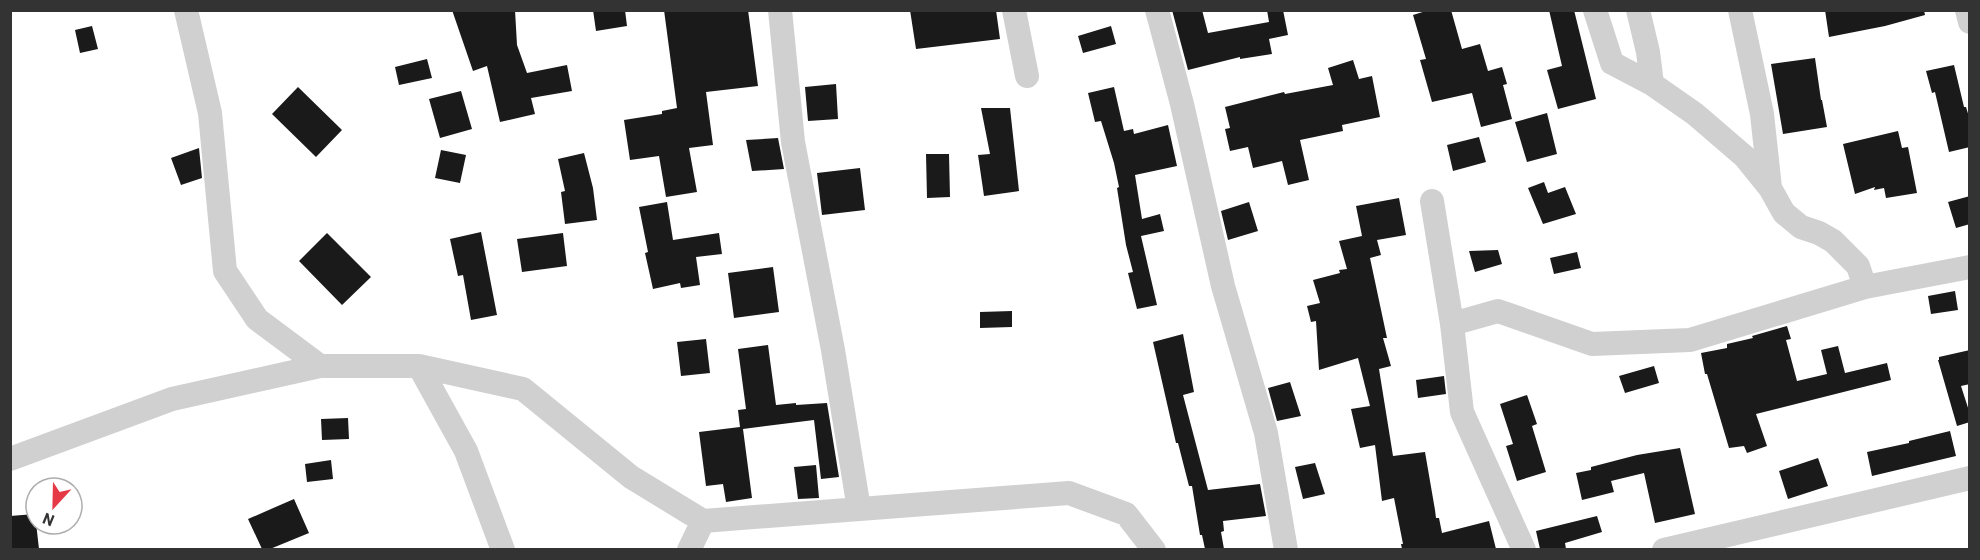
<svg xmlns="http://www.w3.org/2000/svg" width="1980" height="560" viewBox="0 0 1980 560" font-family="Barlow,sans-serif">
  <style>
    .building { fill: #1a1a1a }
    .lines { fill: none; stroke-linecap: round; stroke-linejoin: round }
    .minor { stroke: #d0d0d0; stroke-width: 24 }
  </style>
  <rect width="100%" height="100%" fill="#fff"/>
  <path class="building" d="M452 10H515L517 45 527 73 567 65 572 91 531 98 535 114 500 122 487 66 473 71Z
    M593 10H625L627 26 596 31Z
    M664 10H748L758 86 706 92 713 145 689 148 697 192 666 197 659 156 630 160 624 120 662 114V111L677 108Z
    M910 10H996L1000 39 916 49Z
    M1172 10H1202L1208 33 1269 22 1267 10H1283L1288 35 1269 39 1272 54 1240 59V57L1188 70Z
    M1429 10H1451L1462 49 1480 44 1488 71 1502 67 1507 84 1503 85 1512 119 1481 127 1472 93 1432 102 1420 60 1426 59 1413 15Z
    M1549 10H1574L1596 99 1558 109 1547 70 1562 66Z
    M1825 10H1924L1925 15 1885 26 1829 37Z
    M92 26 98 49 80 53 75 30Z
    M1111 26 1116 44 1083 53 1078 36Z
    M1815 58 1821 100H1822L1827 127 1783 134 1771 64Z
    M427 59 432 78 399 85 395 67Z
    M1353 60 1359 79 1372 76 1380 117 1342 125 1343 131 1300 140 1309 180 1288 185 1282 161 1253 168 1248 147 1230 151 1225 129 1230 128 1225 107 1284 92 1285 94 1333 85 1328 68Z
    M1954 65 1964 107H1966L1970 120V147L1949 152 1935 92 1932 93 1926 71Z
    M836 84 838 119 808 121 805 87Z
    M298 87 342 130 316 157 272 114Z
    M1114 87 1124 131 1133 129 1134 134 1168 125 1177 166 1135 175 1142 219 1160 214 1164 231 1141 236 1157 305 1137 309 1128 273 1133 272 1126 245 1117 188 1119 187 1114 163 1101 121 1095 122 1088 93Z
    M461 91 472 129 440 138 429 99Z
    M981 108H1010L1019 191 984 196 978 155 990 154Z
    M1547 113 1557 154 1527 162 1515 122Z
    M1898 131 1902 148 1908 147 1917 193 1886 198 1884 188 1874 190 1875 187 1855 194 1843 144Z
    M1479 137 1486 162 1453 171 1447 145Z
    M778 138 784 169 752 171 746 140Z
    M199 148 202 178 181 185 171 158Z
    M441 150 466 155 460 183 435 178Z
    M584 153 593 188 597 220 565 224 561 192 565 191 558 159Z
    M926 154H949L950 197 927 198Z
    M860 168 865 210 822 215 817 173Z
    M1544 182 1548 193 1565 187 1576 214 1543 224 1528 188Z
    M1970 196V224L1956 228 1948 202Z
    M1399 198 1406 235 1377 240 1381 255 1370 258 1387 338H1383L1391 366 1379 369 1393 456 1425 452 1435 510 1436 518H1439L1442 533 1489 521 1496 549H1402L1401 544H1403L1394 498 1382 501 1375 445 1360 448 1351 409 1370 406 1358 358 1319 370 1316 321 1311 322 1307 306 1320 303 1313 280 1340 273 1339 270 1347 269 1339 241 1362 236 1356 206Z
    M667 202 673 240 719 233 722 254 696 257 700 285 681 288 680 283 653 289 645 253 648 252 639 207Z
    M1249 202 1258 231 1228 240 1221 211Z
    M481 232 497 315 471 320 463 275 458 276 450 239Z
    M327 233 371 277 342 305 299 261Z
    M563 233 567 266 522 272 517 239Z
    M1498 250 1502 264 1475 272 1469 251Z
    M1577 252 1581 268 1554 274 1550 258Z
    M773 267 779 312 734 318 728 273Z
    M1955 291 1958 310 1931 314 1928 296Z
    M1012 311V327L980 328V312Z
    M1787 326 1791 339 1786 340 1797 381 1827 374 1821 350 1838 346 1845 373 1887 363 1891 380 1756 414 1767 446 1747 453 1744 446 1729 448 1707 374H1705L1701 353 1727 348V344L1753 338 1752 336Z
    M1183 334 1194 392 1183 395 1208 490 1260 484 1266 516 1223 521 1224 531 1221 532 1224 549H1205L1202 535H1200L1192 486H1189L1178 443H1176L1153 342Z
    M706 339 710 373 681 376 677 342Z
    M768 345 776 405 796 403V405L827 403 839 477 821 479 814 420 743 429 752 498 726 502 723 484 706 486 699 432 740 427 738 410 746 409 738 349Z
    M1970 350V384L1961 386 1970 414V422L1957 426 1938 360H1939V357Z
    M1654 366 1659 383 1625 393 1619 376Z
    M1444 376 1446 394 1418 398 1416 380Z
    M1290 382 1301 416 1277 421 1268 388Z
    M1527 395 1537 424 1532 426 1546 472 1517 481 1506 446 1513 444 1500 404Z
    M348 418 349 439 322 440 321 419Z
    M1950 431 1956 456 1872 476 1867 452 1909 443V441Z
    M1680 448 1695 514 1655 523 1644 473 1611 481 1614 492 1582 500 1576 473 1591 470V467L1637 455Z
    M1818 458 1828 486 1788 499 1779 471Z
    M331 460 333 479 307 482 305 464Z
    M1315 463 1325 494 1303 499 1295 467Z
    M816 465 819 498 798 499 794 467Z
    M294 499 309 533 270 549H262L248 519Z
    M35 514 39 549H10V516Z
    M1597 516 1602 532 1565 543 1566 549H1540L1536 531Z"/>
  <g class="lines">
    <path class="minor" d="M186 10 210 113 225 271 257 319 320 366
      M780 10 793 142 833 350 859 509
      M1014 10 1027 76
      M1157 10 1182 104 1223 286 1266 433 1286 550
      M1595 10 1612 63 1652 84
      M1638 10 1648 52 1652 84 1695 114 1745 157 1770 188
      M1740 10 1762 114 1770 188 1784 213 1801 227 1819 233 1833 241 1858 266 1865 287
      M1967 10 1970 22
      M1432 201 1452 324 1462 412 1524 550
      M1452 324 1498 311 1592 344 1690 340 1865 287 1970 267
      M419 366 466 451 503 550
      M10 459 172 399 320 366H419L523 389 631 477 703 521 1069 493 1126 514 1154 550
      M689 550 703 521
      M1664 550 1970 478"/>
  </g>
  <rect width="1980" height="560" fill="none" stroke="#333333" stroke-width="24"/>
  <g transform="translate(54 506) rotate(202)"><circle r="28" fill="#ffffff" stroke="#adadad" stroke-width="1.5"/>
  <path d="M0-4.5L10 22L0 15L-10 22Z" fill="#e63946"/>
  <text y="-9" font-size="16" font-weight="bold" text-anchor="middle" fill="#333333">N</text>
  </g>
</svg>
